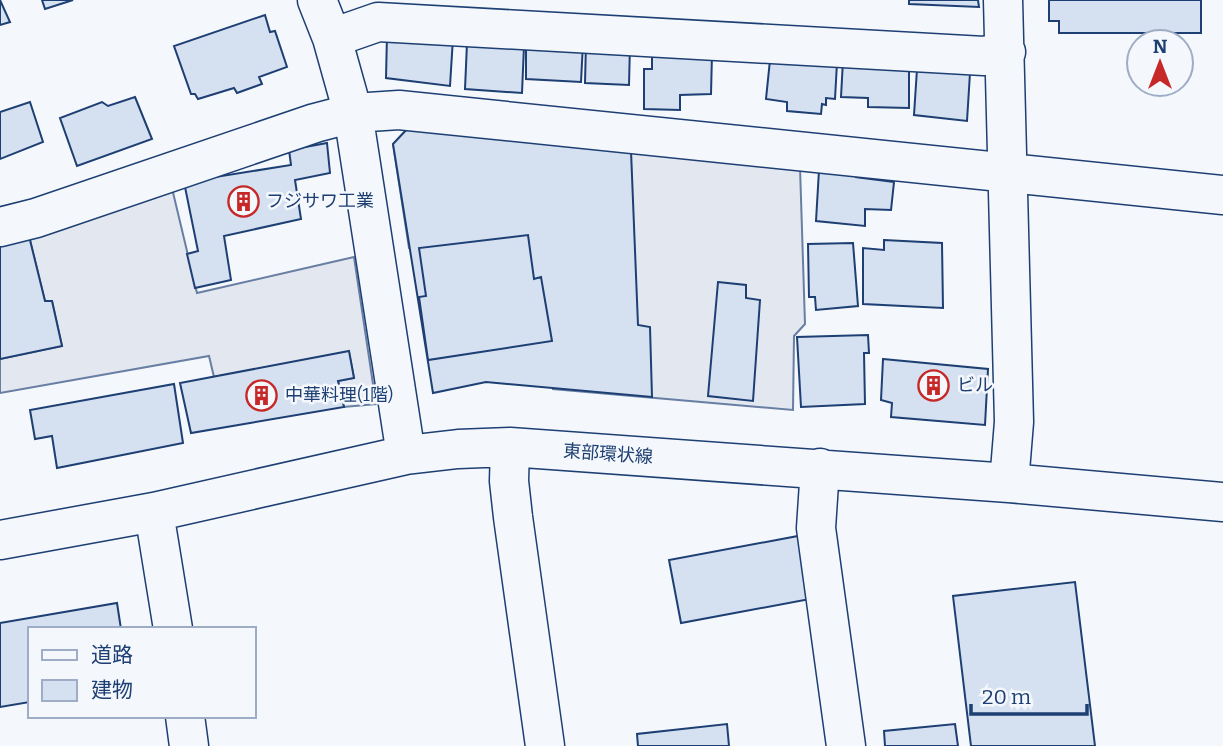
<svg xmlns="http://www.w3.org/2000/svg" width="1223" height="746" viewBox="0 0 1223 746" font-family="Bitter,'Noto Sans JP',serif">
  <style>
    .parking { fill: #e3e8f0; stroke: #687fa3; stroke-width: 2 }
    .building { fill: #d5e0f0; stroke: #1d3f73; stroke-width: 2 }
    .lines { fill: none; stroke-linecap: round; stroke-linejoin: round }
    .minor-casing { stroke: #1d3f73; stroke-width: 41 }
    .minor { stroke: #f4f7fb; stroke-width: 38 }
    .labels { text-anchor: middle; stroke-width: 5; stroke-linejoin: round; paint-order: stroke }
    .poi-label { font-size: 18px; fill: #1d3f73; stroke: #f4f7fb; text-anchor: start }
    .street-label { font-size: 18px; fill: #1d3f73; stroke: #f4f7fb }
  </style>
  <rect width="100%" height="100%" fill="#f4f7fb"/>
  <path class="parking" d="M409 127 800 167 805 324 794 336 793 410 553 389 552 341 528 235 409 248 393 144Z
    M171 184 197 293 354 257 376 404 344 407 338 381 354 378 349 352 214 377 209 356 0 393V359L62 346 52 301H45L29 236Z"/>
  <path class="building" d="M0 0 10 22 0 25Z
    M42 0H73L45 9Z
    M909 0H978L979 7 909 4Z
    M1049 0H1201V33H1059V21H1049Z
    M265 15 270 32 275 31 287 67 259 77 262 84 237 93 234 88 198 99 195 94H191L174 46Z
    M387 34 453 38 450 86 386 78Z
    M526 40 583 43 581 82 526 79Z
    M467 43 524 46 522 93 465 89Z
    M586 43 630 45 629 85 585 83Z
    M652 52 712 54 711 94 680 95V110L644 109V69H652Z
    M770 60 837 63 835 99 826 98V105L822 104 821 114 787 111V102L766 99Z
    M843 60 909 64V108L868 107V98L841 97Z
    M917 69 970 73 967 121 914 115Z
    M135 97 152 139 77 166 60 118 102 102 108 106Z
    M30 102 43 142 0 159V112Z
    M409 127 631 151 638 325 650 327 652 397 486 382 433 393 393 144Z
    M327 143 330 173 295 180 301 219 224 236 231 280 195 288 187 254 198 251 184 182 291 165 289 150Z
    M819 170 856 174V177L894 182 891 210 865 209V226L816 221Z
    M528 235 534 279 541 277 552 341 428 360 419 297 426 296 419 248Z
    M29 236 45 301H52L62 346 0 359V243Z
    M884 240 942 243 943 308 863 304V248L884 250Z
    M853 243 858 306 816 310 815 297H809L808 244Z
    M718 282 746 285V298L760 300 753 401 708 396Z
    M868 335 869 353H864L865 404 801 407 797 337Z
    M349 351 354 378 338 381 344 407 191 433 180 383Z
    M883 359 988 369 985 425 891 417 892 403 881 400Z
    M174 384 183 443 57 468 52 436 35 439 30 410Z
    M798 536 810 599 681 623 669 560Z
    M1075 582 1095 746H971L953 596Z
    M117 603 121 629H30V702L0 707V623Z
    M727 724 729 746H638L637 734Z
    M955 724 958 746H885L884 731Z"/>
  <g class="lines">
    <defs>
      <path id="minor" d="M317 0 332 38 353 113 406 455
        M1003 0 1014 422 1009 483
        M332 38 378 22 984 56 1006 52
        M0 227 36 218 315 123 353 113 399 110 1223 195
        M510 447 509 481 513 517 545 746
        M820 468 816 528 846 746
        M154 512 173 629
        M0 540 154 512 406 455 458 449 510 447 1009 483 1223 502
        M185 716 189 746"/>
    </defs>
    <use href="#minor" class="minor-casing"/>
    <use href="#minor" class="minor"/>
  </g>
  <defs>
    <symbol id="building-ring" viewBox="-11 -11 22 22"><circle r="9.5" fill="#f4f7fb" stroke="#c62828" stroke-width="1.5"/><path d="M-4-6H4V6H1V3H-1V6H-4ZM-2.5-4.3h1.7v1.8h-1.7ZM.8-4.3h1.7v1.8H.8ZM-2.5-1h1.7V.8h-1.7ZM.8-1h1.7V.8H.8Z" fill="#c62828"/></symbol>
  </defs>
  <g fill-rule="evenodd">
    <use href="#building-ring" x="226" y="184" width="35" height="35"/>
    <use href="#building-ring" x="916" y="368" width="35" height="35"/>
    <use href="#building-ring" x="244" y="378" width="35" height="35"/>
  </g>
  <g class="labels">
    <g class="poi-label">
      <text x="266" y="207">フジサワ工業</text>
      <text x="957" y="391">ビル</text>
      <text x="285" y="401">中華料理(1階)</text>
    </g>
    <g class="street-label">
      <text transform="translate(608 454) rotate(4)" y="6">東部環状線</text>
    </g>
  </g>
  <rect x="28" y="627" width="228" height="91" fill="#f4f7fb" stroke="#9eadc5" stroke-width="2"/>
  <rect x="42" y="650" width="35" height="10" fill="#f4f7fb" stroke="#9eadc5" stroke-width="2"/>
  <text x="91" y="662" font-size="21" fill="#1d3f73">道路</text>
  <rect x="42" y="680" width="35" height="21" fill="#d5e0f0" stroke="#9eadc5" stroke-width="2"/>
  <text x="91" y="697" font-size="21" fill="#1d3f73">建物</text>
  <g transform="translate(1160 63)"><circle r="33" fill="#f4f7fb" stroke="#9eadc5" stroke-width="2"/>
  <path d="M0-5L12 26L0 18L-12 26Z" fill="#c62828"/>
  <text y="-10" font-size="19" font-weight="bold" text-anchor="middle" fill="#1d3f73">N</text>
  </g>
  <path d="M971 704v10h116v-10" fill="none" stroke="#1d3f73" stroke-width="3.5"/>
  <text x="982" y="704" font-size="21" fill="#1d3f73" stroke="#f4f7fb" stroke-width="5" paint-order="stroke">20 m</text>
</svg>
